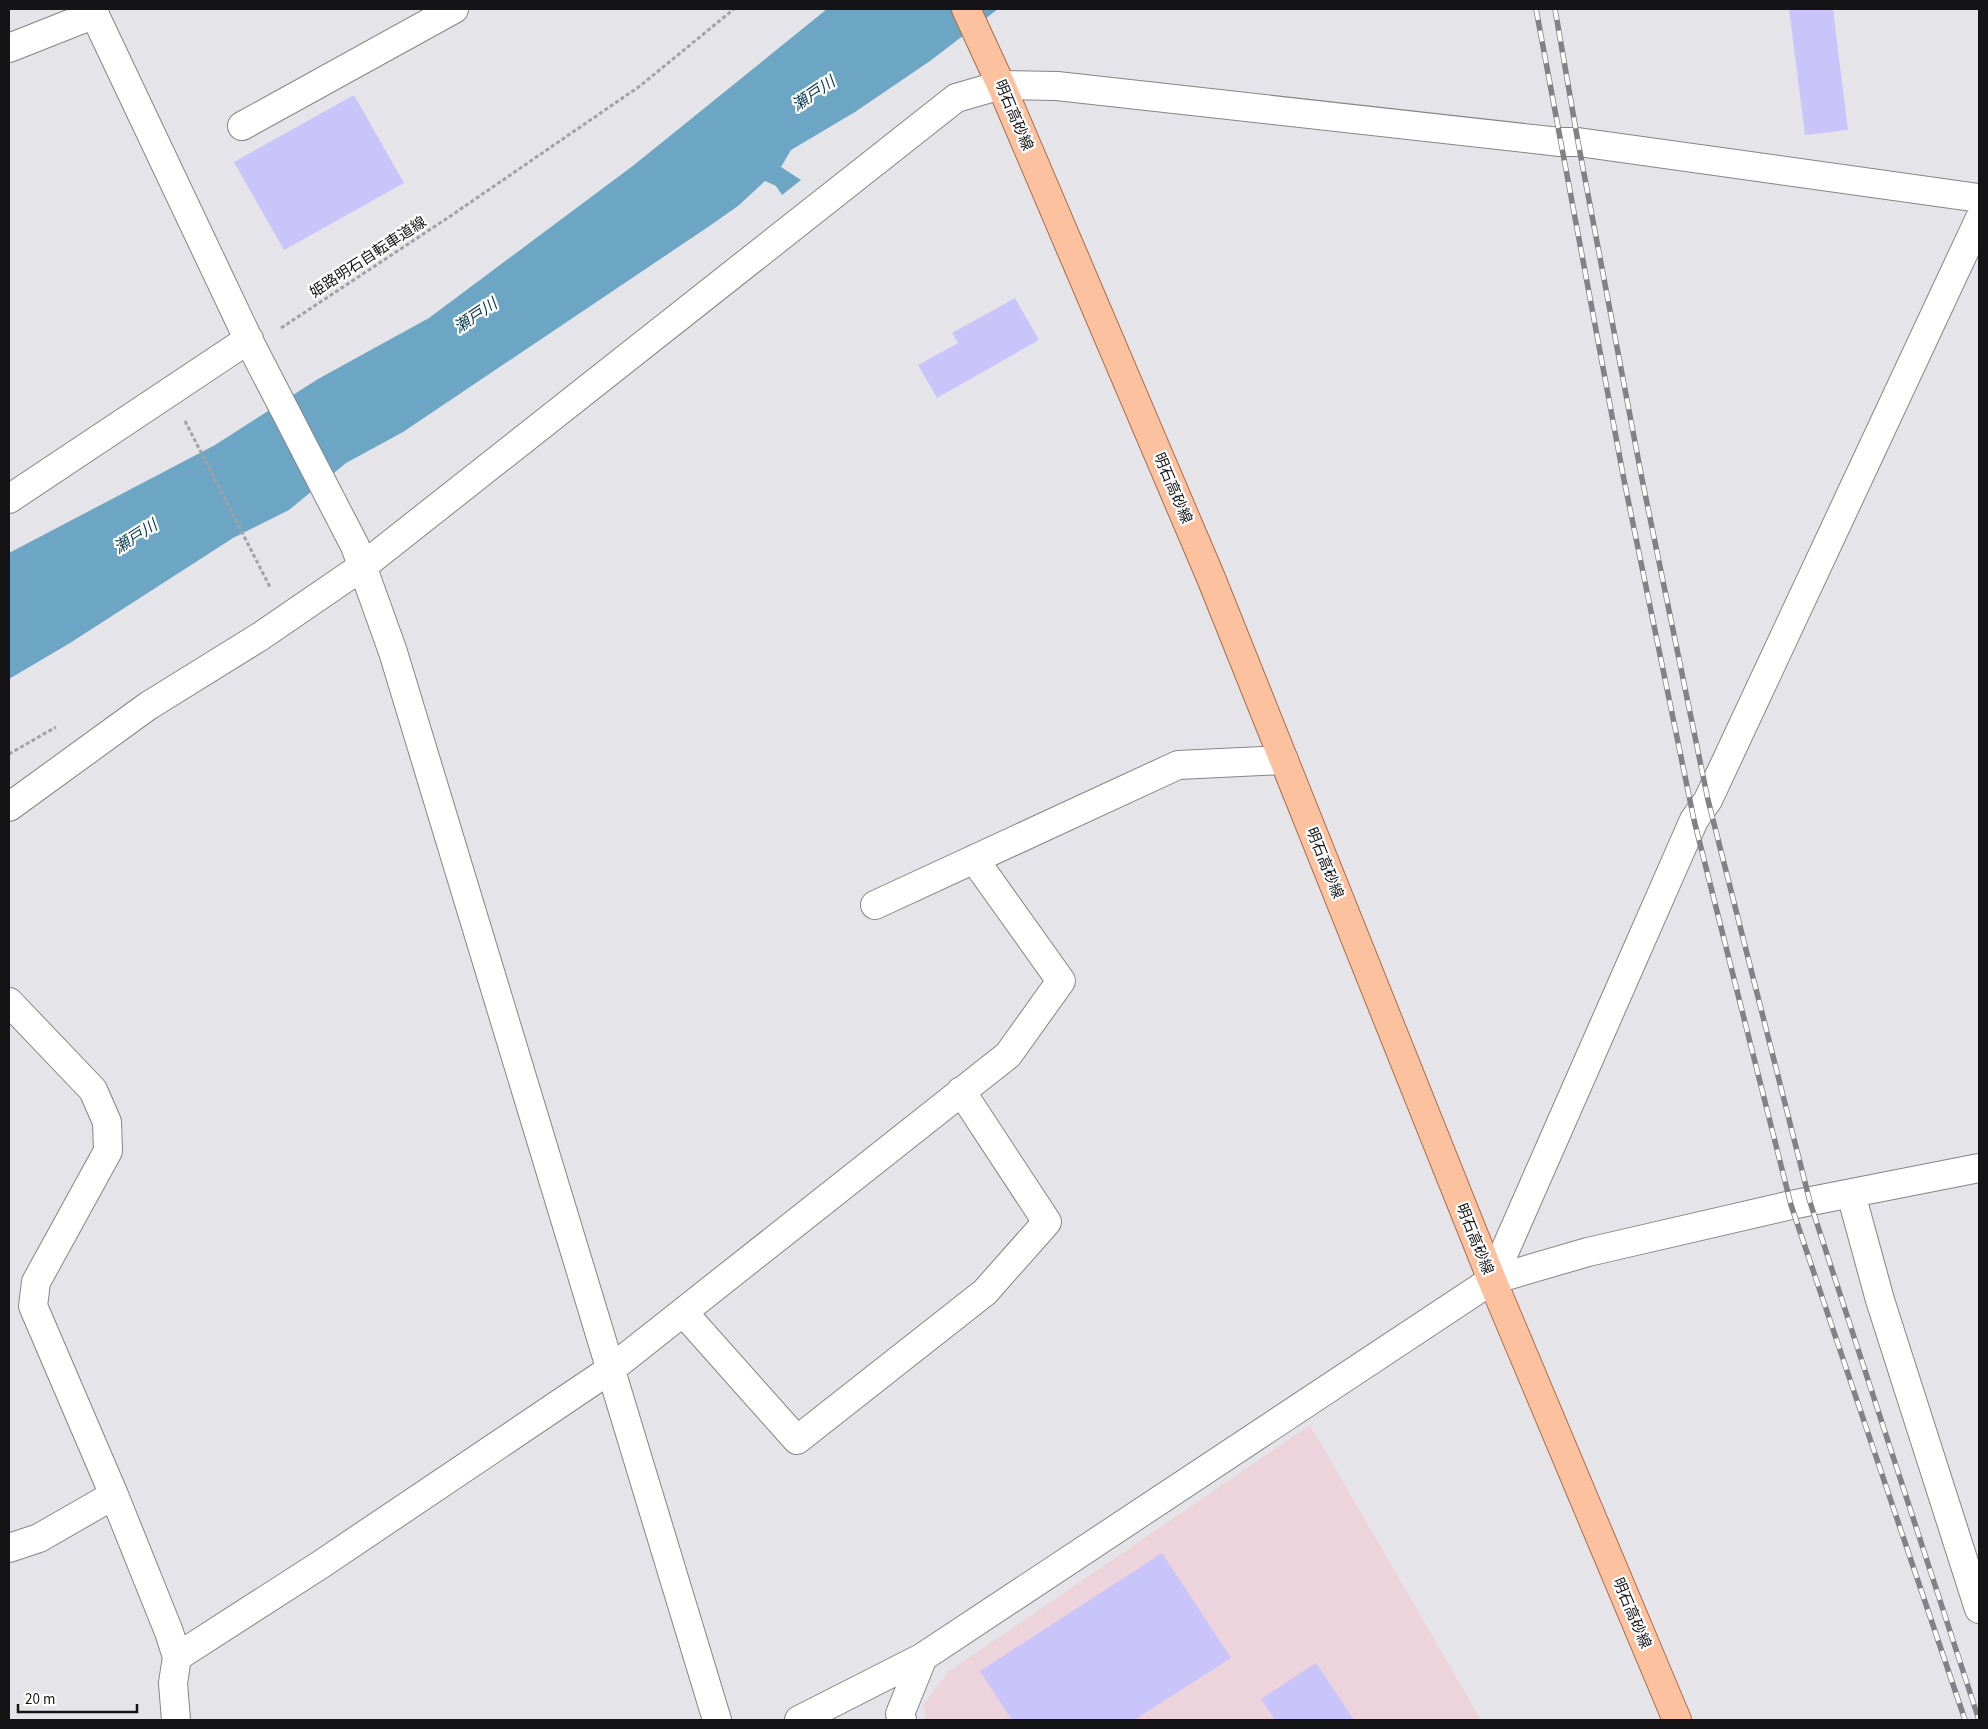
<svg xmlns="http://www.w3.org/2000/svg" width="1988" height="1729" viewBox="0 0 1988 1729" font-family="'Source Sans 3','Noto Sans JP',sans-serif">
  <style>
    .education { fill: #ecd3dc }
    .water { fill: #6da6c5 }
    .lines { fill: none; stroke-linecap: round; stroke-linejoin: round }
    .river { stroke: #6da6c5; stroke-width: 71 }
    .building { fill: #c9c5fb }
    .minor-casing { stroke: #858589; stroke-width: 30 }
    .major-casing { stroke: #aa6b47; stroke-width: 30 }
    .path { stroke: #a2a2a6; stroke-width: 3; stroke-dasharray: 4 2.5; stroke-linecap: butt }
    .minor { stroke: #fff; stroke-width: 28 }
    .major { stroke: #fcc2a0; stroke-width: 28 }
    .rail-casing { stroke: #828286; stroke-width: 5.5 }
    .rail { stroke: #fff; stroke-width: 4; stroke-dasharray: 11; stroke-linecap: butt }
    .labels { text-anchor: middle; stroke-width: 4.5; stroke-linejoin: round; paint-order: stroke }
    .street-label { font-size: 15px; fill: #141416; stroke: #fff }
    .water-label { font-size: 16px; font-style: italic; fill: #093b51; stroke: #fff }
  </style>
  <rect width="100%" height="100%" fill="#e4e4e9"/>
  <path class="education" d="M1310 1425 1481 1720H926L923 1705 948 1672Z"/>
  <path class="water" d="M827 9H916L901 33 855 56 821 82 818 94 872 73 905 51 941 36 966 9H998L930 61 855 112 791 150 781 167 801 180 782 195 776 186 765 181 738 206 708 227 403 432 346 463 289 510 233 538 70 643 9 679V553L215 445 318 379 429 318 634 165Z"/>
  <g class="lines">
    <path class="river" d="M735 142 799 103 937 9"/>
  </g>
  <path class="building" d="M1789 9H1833L1848 130 1805 135Z
    M354 95 404 183 284 250 234 162Z
    M1015 298 1039 340 937 398 918 365 958 343 952 333Z
    M1162 1553 1231 1658 1134 1720H1012L980 1671Z
    M1316 1663 1354 1720H1275L1261 1699Z"/>
  <g class="lines">
    <defs>
      <path id="minor" d="M92 9 252 347 355 546 393 652 717 1720
        M9 48 95 14
        M242 126 454 9
        M9 499 249 339
        M9 807 148 706 261 636 363 566 956 98 1001 85 1057 86 1560 142H1578L1979 198
        M875 905 1178 765 1284 760
        M9 1002 93 1090 107 1122 108 1151 36 1282 33 1306 114 1495 169 1632 177 1657 173 1683 176 1720
        M1851 1194 1880 1300 1979 1609
        M1492 1280 1694 820 1708 800 1979 220
        M683 1312 797 1440 985 1292 1047 1222 961 1091
        M9 1548 39 1538 114 1495
        M177 1657 320 1565 611 1369 1008 1055 1061 981 974 859
        M799 1720 923 1657 1492 1280 1588 1252 1791 1205 1979 1168
        M902 1720 900 1714 923 1657"/>
      <path id="major" d="M966 9 1001 85 1211 578 1492 1280 1677 1720"/>
    </defs>
    <use href="#minor" class="minor-casing"/>
    <use href="#major" class="major-casing"/>
    <path class="path" d="M281 328 449 217 640 86 734 9
      M185 421 270 587
      M9 754 56 727"/>
    <use href="#minor" class="minor"/>
    <use href="#major" class="major"/>
    <defs>
      <path id="rail" d="M1536 9 1624 480 1694 820 1791 1205 1965 1720
        M1555 9 1578 142 1642 479 1708 800 1810 1202 1979 1720"/>
    </defs>
    <use href="#rail" class="rail-casing"/>
    <use href="#rail" class="rail"/>
  </g>
  <g class="labels">
    <g class="street-label">
      <text transform="translate(1014 115) rotate(67)" y="5">明石高砂線</text>
      <text transform="translate(368 257) rotate(-33)" y="5">姫路明石自転車道線</text>
      <text transform="translate(1173 488) rotate(67)" y="5">明石高砂線</text>
      <text transform="translate(1325 863) rotate(68)" y="5">明石高砂線</text>
      <text transform="translate(1475 1239) rotate(68)" y="5">明石高砂線</text>
      <text transform="translate(1632 1613) rotate(67)" y="5">明石高砂線</text>
    </g>
    <g class="water-label">
      <text transform="translate(813 93) rotate(-34)" y="6">瀬戸川</text>
      <text transform="translate(475 315) rotate(-34)" y="6">瀬戸川</text>
      <text transform="translate(135 536) rotate(-33)" y="6">瀬戸川</text>
    </g>
  </g>
  <rect width="1988" height="1729" fill="none" stroke="#141416" stroke-width="20"/>
  <path d="M18 1704v8h119v-8" fill="none" stroke="#141416" stroke-width="2.5"/>
  <text x="25" y="1704" font-size="15" fill="#141416" stroke="#ffffff" stroke-width="4" paint-order="stroke">20 m</text>
</svg>
